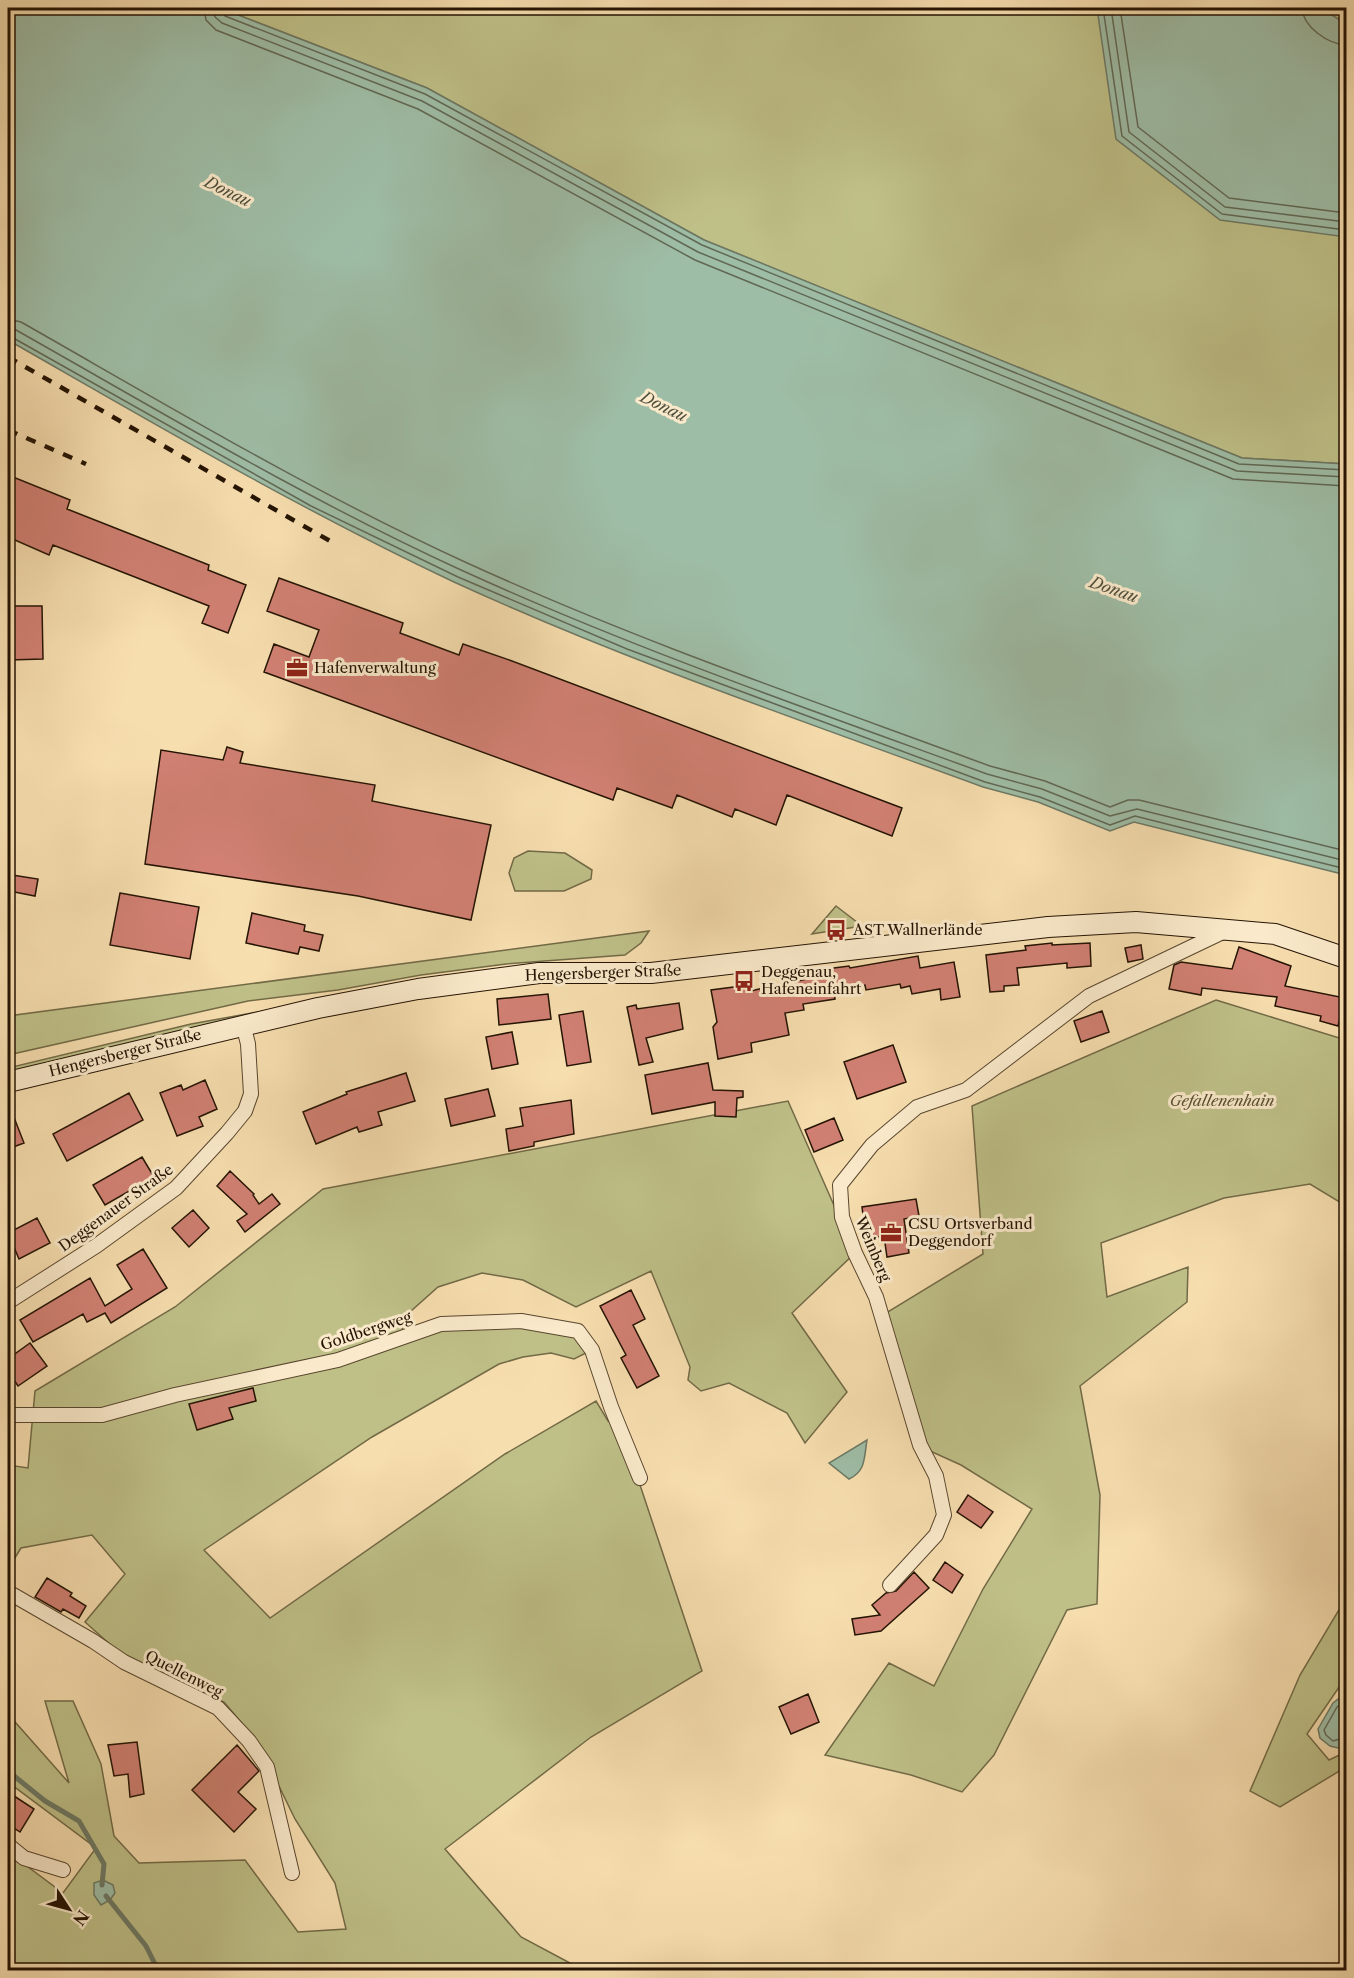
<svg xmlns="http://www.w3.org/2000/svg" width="1354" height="1978" viewBox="0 0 1354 1978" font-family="'Libre Caslon Text',serif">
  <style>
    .green { fill: #bfc088; stroke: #726a46; stroke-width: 1.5 }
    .water { fill: #9ebda6; stroke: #6d7965; stroke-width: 1.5 }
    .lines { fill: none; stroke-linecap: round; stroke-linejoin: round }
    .shore { stroke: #616854; stroke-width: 1.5 }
    .stream { stroke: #6d7965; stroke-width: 5 }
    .building { fill: #d18073; stroke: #241303; stroke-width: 1.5 }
    .street-casing { stroke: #59462e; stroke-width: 16 }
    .secondary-casing { stroke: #241303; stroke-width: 22 }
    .street { stroke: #faeacb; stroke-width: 14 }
    .secondary { stroke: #faeacb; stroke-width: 20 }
    .rail { stroke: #241303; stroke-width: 4.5; stroke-dasharray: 10 10; stroke-linecap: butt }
    .labels { text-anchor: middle; stroke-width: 6; stroke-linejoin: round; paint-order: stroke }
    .poi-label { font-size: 15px; fill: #241303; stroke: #faeacb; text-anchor: start }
    .street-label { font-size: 15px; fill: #241303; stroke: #faeacb }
    .park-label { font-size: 15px; font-style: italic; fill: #5a5032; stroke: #faeacb }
    .water-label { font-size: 16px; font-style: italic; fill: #4f4e3c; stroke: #faeacb }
  </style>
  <rect width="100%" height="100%" fill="#f7deaf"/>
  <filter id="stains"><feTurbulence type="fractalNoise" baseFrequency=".00333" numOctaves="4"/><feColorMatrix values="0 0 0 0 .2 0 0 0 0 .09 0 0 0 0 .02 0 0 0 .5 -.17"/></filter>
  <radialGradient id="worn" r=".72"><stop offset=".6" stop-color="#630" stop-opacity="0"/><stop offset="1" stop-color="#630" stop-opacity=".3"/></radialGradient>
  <path class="green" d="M220 8H1346V464L1242 458 704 240 427 88Z
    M528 851 565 853 592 870 591 879 564 891H515L509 873 514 858Z
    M836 906 862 926 812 934Z
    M649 931 641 943 625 955 506 964 421 975 338 990 248 1001 8 1055V1016Z
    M1216 1000 1346 1040V1206L1310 1184 1224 1198 1101 1243 1107 1297 1188 1267 1187 1302 1080 1386 1100 1495 1097 1604 1067 1610 994 1755 962 1792 911 1775 825 1755 889 1663 934 1686 983 1589 1032 1509 961 1465 919 1446 881 1316 983 1254 972 1106Z
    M269 1010 8 1075V1068L191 1024Z
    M788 1101 855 1253 792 1313 847 1392 805 1443 787 1413 729 1383 701 1391 688 1380 690 1367 651 1271 576 1307 523 1280 482 1273 438 1287 401 1320 404 1338 441 1326 521 1323 577 1332 590 1351 574 1359 551 1353 523 1357 499 1364 372 1437 204 1550 270 1618 505 1454 596 1401 608 1421 617 1426 638 1479 702 1671 591 1737 445 1849 521 1937 583 1970H8V1852L63 1893 96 1848 8 1782V1714L69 1783 45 1701H73L101 1764 114 1836 139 1863 245 1860 298 1932 346 1929 335 1883 295 1819 257 1741 224 1702 122 1655 85 1622 125 1574 92 1535 21 1548 8 1569V1465L28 1468 35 1391 175 1307 323 1189Z
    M1346 1598V1677L1307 1734 1329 1760 1346 1752V1767L1280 1807 1250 1791 1300 1675Z"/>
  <path class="water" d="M8 8H220L427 88 704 240 1242 458 1346 464V875L1134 822 1110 831 1038 802 983 787C806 722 626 661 454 582 301 510 155 424 8 340Z
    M1097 8H1321L1346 24V237L1220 220 1116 139Z
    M867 1440C864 1458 866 1471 849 1479L829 1463Z
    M1346 1693V1742L1338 1748 1330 1746 1320 1738 1318 1729 1333 1703Z
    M103 1880 113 1885 115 1893 110 1900 101 1905 94 1895V1883Z"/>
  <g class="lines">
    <path class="shore" d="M204 8 206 20 216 30 418 109 695 260 1233 479 1346 486
      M213 8 215 17 222 23 422 101 698 252 1237 471 1346 477
      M220 8 225 16 425 94 702 245 1239 464 1346 470
      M1103 8 1122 136 1222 214 1346 230
      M1111 8 1129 132 1225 207 1346 222
      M1120 8 1138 127 1229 198 1346 213
      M1302 8C1303 27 1328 44 1346 45
      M8 319 21 322C167 405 312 492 465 562 635 640 814 701 990 766L1045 781 1110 807 1128 800H1139L1346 851
      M8 328 16 330C163 413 308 500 461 570 632 648 811 710 987 774L1042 789 1110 816 1137 809 1346 861
      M8 335 311 506 458 577 627 649 985 782 1040 797 1110 825 1135 816 1346 869
      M1346 1700 1337 1707 1324 1730 1326 1735 1333 1741 1346 1737"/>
    <path class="stream" d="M8 1771 45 1801 79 1821 104 1864 102 1885
      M106 1896 146 1946 158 1970"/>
  </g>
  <path class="building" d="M8 475 70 500 67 509 209 565 208 570 246 585 228 633 202 623 209 606 53 545 49 555 8 537Z
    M279 578 403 623 400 633 459 655 463 644 512 661 902 808 892 836 787 795 776 825 735 809 732 817 677 795 672 808 617 788 613 800 264 672 274 644 309 657 319 630 267 611Z
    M8 606H42L43 659 8 660Z
    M227 747 243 752 240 763 375 785 372 801 491 825 471 920 358 896 145 864 161 750 223 760Z
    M12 875 38 879 35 896 9 891Z
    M120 893 199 907 190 959 110 945Z
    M252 913 305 925 304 931 323 935 319 951 300 947 298 954 246 943Z
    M1052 943V945L1090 943 1091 966 1067 968V963L1017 968 1019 985 1004 986V991L990 992 986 955 1026 950 1025 946Z
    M1141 945 1143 959 1128 962 1125 948Z
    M1239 947 1291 966 1285 986 1345 998 1338 1026 1320 1021 1321 1016 1275 1006 1277 997 1202 988 1201 995 1169 989 1174 965 1181 962 1232 969Z
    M918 956 920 968 954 962 960 997 941 1000 940 989 912 994 910 986 901 988 900 984 866 990 865 985 834 990 835 999 803 1004 804 1010 785 1013 789 1035 751 1043 752 1052 718 1059 713 1027 717 1022 711 990 749 985 750 991 812 978 811 971 849 966 850 968Z
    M548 994 551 1019 499 1025 497 999Z
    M679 1003 683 1029 646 1038 653 1062 639 1065 627 1007 636 1005 637 1009Z
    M583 1011 591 1062 567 1066 559 1015Z
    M1102 1011 1109 1032 1081 1042 1074 1021Z
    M512 1032 518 1064 492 1069 486 1037Z
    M893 1045 906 1082 857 1099 844 1062Z
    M708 1063 713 1090 743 1091V1097L737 1098 736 1117 715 1116V1102L652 1114 645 1075Z
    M406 1073 415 1101 378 1112 382 1125 359 1132 357 1127 316 1144 303 1112 347 1094 346 1092Z
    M205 1080 217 1109 199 1117 203 1126 177 1136 160 1093 181 1085 183 1090Z
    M488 1089 495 1116 451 1126 445 1099Z
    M129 1093 143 1120 67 1161 53 1134Z
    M571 1100 574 1134 534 1142V1146L509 1151 506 1129 523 1126 520 1108Z
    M8 1102 24 1143 8 1149Z
    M834 1118 843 1140 814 1152 805 1130Z
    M142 1157 154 1177 105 1205 93 1185Z
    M230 1171 254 1194 253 1195 259 1204 272 1194 280 1204 245 1232 237 1221 247 1214 217 1186Z
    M916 1199 919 1216 904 1219 909 1253 887 1257 884 1236 866 1239 862 1207Z
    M193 1210 209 1228 189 1247 172 1228Z
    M37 1218 50 1243 19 1259 8 1233Z
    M143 1249 167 1288 111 1323 105 1313 87 1322 83 1314 33 1342 20 1320 90 1278 105 1306 132 1289 117 1265Z
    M631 1290 645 1319 633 1325 659 1376 637 1388 621 1358 626 1355 600 1306Z
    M30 1343 47 1366 18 1386 8 1371V1359Z
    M253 1388 256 1401 229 1408 233 1419 197 1430 189 1404Z
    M968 1495 993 1512 981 1528 957 1512Z
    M945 1562 963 1575 952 1593 933 1580Z
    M914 1572 929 1588 881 1631 855 1635 852 1619 880 1615 872 1605 886 1593 896 1591Z
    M47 1578 72 1593 70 1596 86 1606 79 1618 63 1609 61 1612 35 1597Z
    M808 1694 819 1722 791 1734 779 1707Z
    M137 1742 144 1794 130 1797 128 1774 114 1776 108 1745Z
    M237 1745 259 1771 238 1792 256 1809 234 1832 192 1790Z
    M8 1792 34 1809 20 1832 8 1824Z"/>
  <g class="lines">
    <defs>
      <path id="street" d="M8 1302 96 1246 176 1188 227 1133 245 1111 251 1094 248 1044 243 1024
        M8 1415H102L175 1395 338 1360 441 1324 521 1321 578 1331 592 1350 611 1407 640 1478
        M890 1585 936 1535 944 1515 936 1476 920 1445 876 1297 855 1253 842 1217 840 1185 872 1145 917 1107 966 1090 1089 996 1227 930
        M8 1592 93 1641 124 1662 218 1708 249 1741 267 1767 292 1873
        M8 1845 24 1858 63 1870"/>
      <path id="secondary" d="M8 1082 318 1008 418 989 539 973H651L1048 927 1136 922 1275 934 1346 958"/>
    </defs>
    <use href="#street" class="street-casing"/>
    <use href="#secondary" class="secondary-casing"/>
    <use href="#street" class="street"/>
    <use href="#secondary" class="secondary"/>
    <path class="rail" d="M8 357 337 545
      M8 430 86 464"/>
  </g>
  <defs>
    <symbol id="office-bare" viewBox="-9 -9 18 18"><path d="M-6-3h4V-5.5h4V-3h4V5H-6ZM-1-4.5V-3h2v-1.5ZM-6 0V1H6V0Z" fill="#8f2418" stroke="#faeacb" stroke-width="2.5" paint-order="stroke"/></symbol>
    <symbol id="bus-bare" viewBox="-9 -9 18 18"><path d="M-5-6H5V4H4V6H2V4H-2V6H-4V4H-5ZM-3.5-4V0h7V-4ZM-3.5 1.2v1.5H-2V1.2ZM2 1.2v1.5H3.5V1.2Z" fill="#8f2418" stroke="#faeacb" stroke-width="2.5" paint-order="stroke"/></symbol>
  </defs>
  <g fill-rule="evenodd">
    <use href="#office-bare" x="282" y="653" width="30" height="30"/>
    <use href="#bus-bare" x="821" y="915" width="30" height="30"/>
    <use href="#bus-bare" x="729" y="966" width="30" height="30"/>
    <use href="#office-bare" x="876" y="1218" width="30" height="30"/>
  </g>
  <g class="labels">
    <g class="poi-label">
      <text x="314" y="673">Hafenverwaltung</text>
      <text x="853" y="935">AST Wallnerlände</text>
      <text x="761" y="977">Deggenau,<tspan x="761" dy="17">Hafeneinfahrt</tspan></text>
      <text x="908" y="1229">CSU Ortsverband<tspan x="908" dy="17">Deggendorf</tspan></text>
    </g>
    <g class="street-label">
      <text transform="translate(603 973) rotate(-2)" y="5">Hengersberger Straße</text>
      <text transform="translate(125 1053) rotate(-14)" y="5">Hengersberger Straße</text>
      <text transform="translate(116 1208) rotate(-36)" y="5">Deggenauer Straße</text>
      <text transform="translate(873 1249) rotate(67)" y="5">Weinberg</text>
      <text transform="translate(366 1331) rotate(-18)" y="5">Goldbergweg</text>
      <text transform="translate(184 1674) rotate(27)" y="5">Quellenweg</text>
    </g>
    <g class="park-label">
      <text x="1222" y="1106">Gefallenenhain</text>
    </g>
    <g class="water-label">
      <text transform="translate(228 191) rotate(26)" y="6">Donau</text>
      <text transform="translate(664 406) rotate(26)" y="6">Donau</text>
      <text transform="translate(1114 589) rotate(19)" y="6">Donau</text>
    </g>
  </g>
  <rect width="1354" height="1978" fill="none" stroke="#f7deaf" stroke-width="30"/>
  <rect x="9" y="9" width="1336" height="1960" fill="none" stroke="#241303" stroke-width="3"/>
  <rect x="15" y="15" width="1324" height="1948" fill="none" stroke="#241303" stroke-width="1.5"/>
  <g transform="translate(69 1909) rotate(126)" stroke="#faeacb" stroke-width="4.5" paint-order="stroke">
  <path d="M0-4.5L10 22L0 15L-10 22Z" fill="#241303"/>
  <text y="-9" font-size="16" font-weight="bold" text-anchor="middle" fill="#241303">N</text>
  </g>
  <rect width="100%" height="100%" filter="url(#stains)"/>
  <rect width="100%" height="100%" fill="url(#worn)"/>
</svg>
